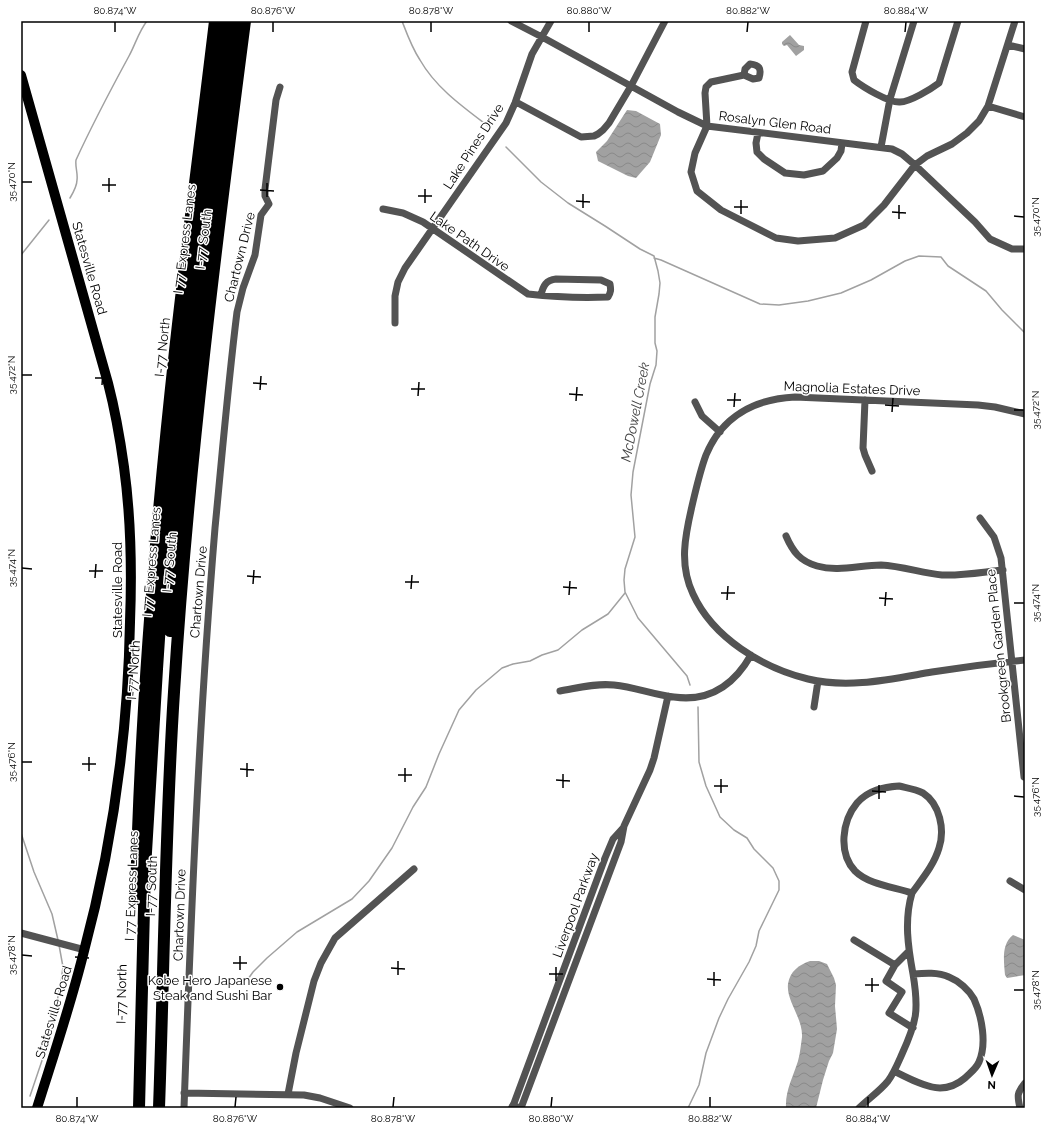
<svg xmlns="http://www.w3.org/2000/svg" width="1046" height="1129" viewBox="0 0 1046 1129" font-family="Raleway,sans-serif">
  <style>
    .water { fill: url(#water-waves) }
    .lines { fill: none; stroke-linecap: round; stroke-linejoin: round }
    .stream { stroke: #a1a1a1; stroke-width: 1.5 }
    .minor { stroke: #535353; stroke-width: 7 }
    .tertiary { stroke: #535353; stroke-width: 8 }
    .primary { stroke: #000; stroke-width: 10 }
    .motorway { stroke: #000; stroke-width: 12 }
    .ticks { fill: none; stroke: #000; stroke-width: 1.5 }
    .poi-dot { fill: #000; stroke: #fff; stroke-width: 1.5 }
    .labels { text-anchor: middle; stroke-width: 3; stroke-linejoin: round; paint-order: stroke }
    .street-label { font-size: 13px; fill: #000; stroke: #fff }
    .poi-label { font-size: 13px; fill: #000; stroke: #fff; text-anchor: end }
    .water-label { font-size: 14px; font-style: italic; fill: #424242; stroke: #fff }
    .neatline { fill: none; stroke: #000; stroke-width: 1.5 }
    .ticks-label { font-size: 10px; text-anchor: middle; fill: #000 }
  </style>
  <defs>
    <pattern id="water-waves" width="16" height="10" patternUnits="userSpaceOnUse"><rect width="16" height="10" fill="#a1a1a1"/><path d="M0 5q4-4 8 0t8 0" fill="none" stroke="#898989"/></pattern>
  </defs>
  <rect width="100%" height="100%" fill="#fff"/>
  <path class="water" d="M790 35 799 45 804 46V50L796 56 787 45 784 46 782 44V42Z
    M627 110 636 111 660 124 661 135 650 162 636 178 628 176 598 161 596 152 607 141Z
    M1013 935 1025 940V975L1007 978 1005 975C1004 962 1001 944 1013 935Z
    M810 961H819L827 964 834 978 836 985 835 1006 837 1029 833 1053 829 1061 823 1080 816 1108H786C785 1091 793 1077 798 1061 800 1054 801 1044 802 1037 803 1018 786 1001 788 984 790 971 799 965 810 961Z"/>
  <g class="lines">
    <path class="stream" d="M402 21C407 34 412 48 420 60 436 88 463 107 488 126
      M506 147 541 182 568 203 605 226 640 249 654 256 658 271 660 283 659 294 655 317V343L657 351 656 365 650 384 633 472 631 495 635 537 625 569 624 580 625 592 638 618 687 676 690 685
      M70 198C73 193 77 186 77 180 78 173 75 167 76 160 92 125 110 91 129 56 135 45 139 31 147 21
      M21 255 49 220
      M654 258 661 260 760 304 779 305 808 301 841 293 871 280 905 261 919 256 941 257 948 266 986 291 1002 310 1025 333
      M21 833 34 872 52 914 58 940
      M59 945 63 967 61 981
      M248 979 253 972 267 958 297 932 352 899 369 881 392 848 413 807 426 787 439 754 459 710 476 690 502 668 513 664 530 661 542 655 558 650 582 630 608 614 625 593
      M30 1096 53 1028 59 990
      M688 1108 699 1085 706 1053 719 1018 728 999 749 962 756 946 759 931 779 890V881L773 868 754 849 747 838 734 830 720 817 706 786 699 762 698 707"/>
    <path class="minor" d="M511 21 542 37 678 112 707 126 892 149 902 154 915 165 975 222 990 239 1012 249H1025
      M866 21 852 72 854 80C863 87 889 103 900 102 910 102 931 89 939 83L958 21
      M1008 45 1025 49
      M744 75 745 69 750 64C759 65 762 68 759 78L753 79 744 75 711 82 706 87 705 93 707 126 695 153 691 172 697 191 721 210 776 238 798 241 835 238 864 225 884 205 915 165 927 156 952 144 967 133 979 121 988 106 1015 21
      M516 102 581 137 594 136 598 134 603 130 609 123 631 86 665 21
      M988 106 1025 117
      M758 133 756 143 757 152 764 159 785 173 804 175 823 171 837 158 841 151 842 143
      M881 147 890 99 914 21
      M383 209 403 213 423 222 528 294C554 297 581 298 608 297 611 292 611 290 610 284L601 280 556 279C546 280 543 286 541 295
      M395 323V296L398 282 405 268 506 123 515 103 532 54 551 21
      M865 400 863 448 865 455 872 471
      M695 402 702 416 720 432
      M1025 414 995 407 978 405 795 397C755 399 722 416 706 455 700 471 696 489 692 506 685 536 679 565 693 594 713 638 763 668 808 679 849 689 891 679 932 672 963 667 994 663 1025 660
      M980 518 994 537 1001 558 1024 777
      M786 536C793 552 800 561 817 566 838 572 860 565 881 565 902 566 922 573 942 575 962 576 983 572 1003 570
      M560 691C578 688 596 683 614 685 635 687 654 695 674 697 709 702 734 685 751 655
      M814 707 818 681
      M899 786C907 788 915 789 923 793 940 804 945 830 939 848 934 865 922 879 912 893 895 887 869 885 855 871 838 853 842 821 857 803 868 790 884 787 899 786Z
      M1010 881 1025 890
      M21 933 85 950
      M854 940 895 965 886 981 902 992 889 1013 913 1028
      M895 965 909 951
      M894 1071C906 1077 926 1088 940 1088 949 1088 958 1084 965 1078 970 1073 976 1069 979 1062 987 1044 982 1017 974 999 969 990 959 981 949 977 938 972 925 973 913 974
      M184 1093 304 1095 320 1098 350 1108
      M288 1094 296 1053 314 981 321 963 335 938 414 869
      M513 1106 605 858 613 839 623 828
      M184 1108C191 914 199 721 215 528 222 456 228 384 237 312L243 288 255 255 261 215 269 204 265 196V189L276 100 280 87
      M521 1108 621 842 624 826 650 770 654 758 668 696
      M859 1108C868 1099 880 1091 888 1081 894 1073 898 1063 902 1054 917 1021 919 1010 913 974 908 947 904 920 912 893
      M1020 1108C1017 1095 1017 1093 1025 1083"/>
    <path class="tertiary" d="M512 1108 513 1106 519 1108"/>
    <path class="primary" d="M21 75 108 383C115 410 120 438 124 467 131 518 132 570 130 622 128 734 112 847 83 955 70 1007 53 1057 37 1108"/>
    <path class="motorway" d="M170 631C182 427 209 224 235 21
      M136 899C140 716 155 533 175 351 187 241 202 131 215 21
      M139 1108 145 869 157 669 164 563 185 352 224 21
      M159 1108C164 969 165 830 174 692 188 467 216 244 245 21"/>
  </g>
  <path class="ticks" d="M115 32V22M273 32V22M431 32V22M589 32V22M747 32 748 22M905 32 906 22M22 182H32M102 185H116M260 190 274 191M109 192V178M418 196H432M267 197V183M576 201 590 202M425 203V189M734 207H748M583 208V194M892 212 906 213M741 214V200M1014 216 1024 217M899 219V205M22 375H32M95 378H109M253 383 267 384M102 385 103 371M411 389H425M260 390 261 376M569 394 583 395M418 396 419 382M727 400H741M576 401 577 387M885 405 899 406M734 407 735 393M1014 410H1024M892 412 893 398M22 568 32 569M89 571H103M247 576 261 577M95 578 96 564M405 582H419M253 584 254 570M563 587 577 588M411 589 412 575M721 593H735M569 595 570 581M879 598 893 599M727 600 728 586M1014 603H1024M885 606 886 592M22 762H32M82 764H96M240 769 254 770M89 771V757M398 775H412M247 777V763M556 780 570 781M405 782V768M714 786H728M563 788V774M872 791 886 792M721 793V779M1014 796 1024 797M879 799V785M22 955 32 956M75 957 89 958M233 963H247M82 964V950M391 968 405 969M240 970V956M549 974H563M398 975V961M707 979 721 980M556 981V967M865 985H879M714 986V972M1014 990H1024M872 992V978M77 1107V1097M235 1107 236 1097M393 1107 394 1097M551 1107 552 1097M710 1107V1097M868 1107V1097"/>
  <circle class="poi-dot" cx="280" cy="987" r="4"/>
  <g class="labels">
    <g class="street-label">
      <text transform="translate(775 122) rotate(7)" y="5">Rosalyn Glen Road</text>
      <text transform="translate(473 146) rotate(-57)" y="5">Lake Pines Drive</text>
      <text transform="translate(184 239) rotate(-83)" y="5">I 77 Express Lanes</text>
      <text transform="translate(203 239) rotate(-83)" y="5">I-77 South</text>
      <text transform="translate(470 241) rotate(35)" y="5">Lake Path Drive</text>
      <text transform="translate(239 257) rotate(-76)" y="5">Chartown Drive</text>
      <text transform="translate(90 268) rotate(74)" y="5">Statesville Road</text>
      <text transform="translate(162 347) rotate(-84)" y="5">I-77 North</text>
      <text transform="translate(852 388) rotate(2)" y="5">Magnolia Estates Drive</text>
      <text transform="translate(151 562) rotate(-85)" y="5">I 77 Express Lanes</text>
      <text transform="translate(169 562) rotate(-85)" y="5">I-77 South</text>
      <text transform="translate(117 590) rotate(-90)" y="5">Statesville Road</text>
      <text transform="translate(198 592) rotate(-85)" y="5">Chartown Drive</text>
      <text transform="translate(998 646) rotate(-96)" y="5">Brookgreen Garden Place</text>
      <text transform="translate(133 670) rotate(-86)" y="5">I-77 North</text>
      <text transform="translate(131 886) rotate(-88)" y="5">I 77 Express Lanes</text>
      <text transform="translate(151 886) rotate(-88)" y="5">I-77 South</text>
      <text transform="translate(575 905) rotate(-70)" y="5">Liverpool Parkway</text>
      <text transform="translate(179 915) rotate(-88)" y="5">Chartown Drive</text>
      <text transform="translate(121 994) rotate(-89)" y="5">I-77 North</text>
      <text transform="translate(53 1012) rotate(-73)" y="5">Statesville Road</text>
    </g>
    <g class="poi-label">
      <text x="272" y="985">Kobe Hero Japanese<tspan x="272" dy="15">Steak and Sushi Bar</tspan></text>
    </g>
    <g class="water-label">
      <text transform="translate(635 412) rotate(-79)" y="5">McDowell Creek</text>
    </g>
  </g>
  <rect width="1046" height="1129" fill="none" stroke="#ffffff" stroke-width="44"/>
  <g transform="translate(992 1075) rotate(182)" stroke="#ffffff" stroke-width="3" paint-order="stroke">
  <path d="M0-3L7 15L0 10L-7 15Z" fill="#000000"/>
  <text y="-6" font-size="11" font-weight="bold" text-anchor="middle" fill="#000000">N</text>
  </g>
  <rect x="22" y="22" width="1002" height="1085" class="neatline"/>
  <g class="ticks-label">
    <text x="115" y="14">80.874°W</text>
    <text x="273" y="14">80.876°W</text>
    <text x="431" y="14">80.878°W</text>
    <text x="589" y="14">80.880°W</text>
    <text x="748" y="14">80.882°W</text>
    <text x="906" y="14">80.884°W</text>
    <text transform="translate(11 182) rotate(-90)" y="4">35.470°N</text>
    <text transform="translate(1035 217) rotate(-90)" y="4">35.470°N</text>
    <text transform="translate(11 375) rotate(-90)" y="4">35.472°N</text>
    <text transform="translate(1035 410) rotate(-90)" y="4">35.472°N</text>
    <text transform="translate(11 568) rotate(-90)" y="4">35.474°N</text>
    <text transform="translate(1035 603) rotate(-90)" y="4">35.474°N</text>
    <text transform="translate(11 762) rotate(-90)" y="4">35.476°N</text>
    <text transform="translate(1035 797) rotate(-90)" y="4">35.476°N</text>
    <text transform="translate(11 955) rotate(-90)" y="4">35.478°N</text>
    <text transform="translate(1035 990) rotate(-90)" y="4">35.478°N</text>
    <text x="77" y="1122">80.874°W</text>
    <text x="235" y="1122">80.876°W</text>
    <text x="393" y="1122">80.878°W</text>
    <text x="551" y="1122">80.880°W</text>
    <text x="710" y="1122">80.882°W</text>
    <text x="868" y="1122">80.884°W</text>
  </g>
</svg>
